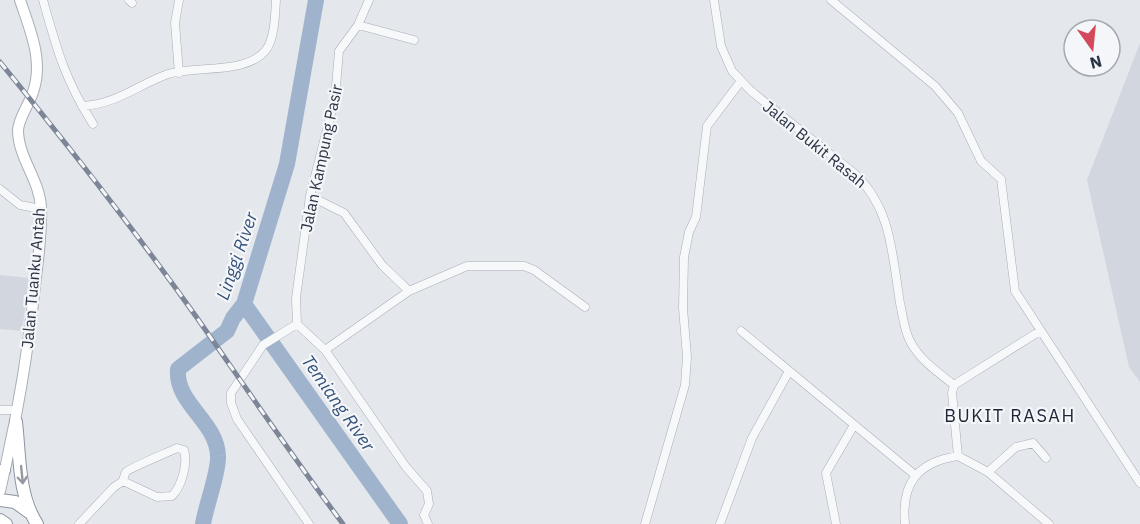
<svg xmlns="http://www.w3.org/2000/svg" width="1140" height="524" viewBox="0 0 1140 524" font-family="'IBM Plex Sans',sans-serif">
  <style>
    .built { fill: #d2d6de }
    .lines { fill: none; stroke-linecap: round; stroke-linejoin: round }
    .river { stroke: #9fb4cc; stroke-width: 16 }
    .minor-casing { stroke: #a9aeb7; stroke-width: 9 }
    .secondary-casing { stroke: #a9aeb7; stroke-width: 12 }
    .trunk-casing { stroke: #8b94a3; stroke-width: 14 }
    .minor { stroke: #f7f8fa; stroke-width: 8 }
    .secondary { stroke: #fff; stroke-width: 10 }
    .trunk { stroke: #fff; stroke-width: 12 }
    .rail-casing { stroke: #7d8696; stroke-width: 5 }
    .rail { stroke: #f4f6f9; stroke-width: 3; stroke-dasharray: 9; stroke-linecap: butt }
    .oneway { stroke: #959aa2 }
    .labels { text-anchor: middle; stroke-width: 4.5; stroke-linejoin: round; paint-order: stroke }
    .street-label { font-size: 16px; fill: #2b3445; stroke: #f4f6f9 }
    .water-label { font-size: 18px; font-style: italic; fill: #34527a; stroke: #f4f6f9 }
    .neighbourhood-label { font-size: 18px; letter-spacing: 1.5px; fill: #1d2536; stroke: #f4f6f9 }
  </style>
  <rect width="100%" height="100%" fill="#e4e7ec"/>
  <path class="built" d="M1140 43V382L1129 367 1087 180Z
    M0 275 29 278 22 331 0 329Z"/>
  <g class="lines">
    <path class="river" d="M244 304 400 524
      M203 524C206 505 219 472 218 456 217 421 175 404 178 369L227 331 233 318 244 304 287 164 316 0"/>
    <defs>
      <path id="minor" d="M43 0C57 50 65 80 93 124
        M129 0 132 3
        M179 0 175 23 179 73
        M714 0 721 46 732 71 751 91 855 174C892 209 892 255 900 303 903 316 904 331 911 343 921 361 939 373 954 385
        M831 0 935 86 958 113 981 161 1001 179 1015 291 1140 483
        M358 25 414 40
        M82 106C120 103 135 86 168 74 195 65 246 75 266 50 275 38 275 14 276 0
        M0 189 20 205 41 209
        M310 196 344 213 382 265 409 291 467 266H524L534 270 585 307
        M297 324 296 298 310 196 335 98 339 51 358 25 369 0
        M297 324 263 345 231 393V403L237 419 309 524
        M297 324 325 350 406 467 427 491 429 504 424 515 428 524
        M741 331 915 475
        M325 350 409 291
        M0 410H17
        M958 456 952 393 954 385 1040 331
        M988 472 1016 447 1033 443 1046 458
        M79 524 114 487 123 481 157 497 172 496C182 486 188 463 184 450L177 448C169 452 129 468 126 472 124 475 124 478 123 481
        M645 524 685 385 687 357 683 308 684 257 689 232 696 217 707 126 741 81
        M720 524 752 438 788 373
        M836 524 826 473 854 425
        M905 524C901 484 917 462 958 456L988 472 1049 524"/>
      <path id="secondary" d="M0 491C16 423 28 354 35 285 38 260 42 234 41 208 40 180 18 158 18 130 19 117 29 105 33 92 44 61 30 30 20 0"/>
      <path id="trunk" d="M16 422C20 456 18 495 37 524
        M0 474 4 470
        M0 500 15 502 29 512
        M0 520 6 524"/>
    </defs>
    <use href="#minor" class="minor-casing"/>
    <use href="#secondary" class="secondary-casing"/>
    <use href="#trunk" class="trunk-casing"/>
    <use href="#minor" class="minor"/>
    <use href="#secondary" class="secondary"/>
    <use href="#trunk" class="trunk"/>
    <defs>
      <path id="rail" d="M0 62C68 145 133 228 195 315 244 385 292 456 343 524"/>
    </defs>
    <use href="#rail" class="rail-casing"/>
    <use href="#rail" class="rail"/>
  </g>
  <defs><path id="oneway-shaft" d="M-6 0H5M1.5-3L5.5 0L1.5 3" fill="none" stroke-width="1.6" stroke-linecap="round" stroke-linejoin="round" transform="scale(1.5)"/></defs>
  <use class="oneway" href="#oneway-shaft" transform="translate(22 475) rotate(84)"/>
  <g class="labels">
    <g class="street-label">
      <text transform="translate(815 144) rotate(39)" y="6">Jalan Bukit Rasah</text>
      <text transform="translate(321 158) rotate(-78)" y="6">Jalan Kampung Pasir</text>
      <text transform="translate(33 278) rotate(-85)" y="6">Jalan Tuanku Antah</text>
    </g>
    <g class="water-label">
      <text transform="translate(237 256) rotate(-71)" y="6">Linggi River</text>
      <text transform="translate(338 403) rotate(55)" y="6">Temiang River</text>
    </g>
    <g class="neighbourhood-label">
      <text x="1010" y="422">BUKIT RASAH</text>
    </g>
  </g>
  <g transform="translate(1092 48) rotate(165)"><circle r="28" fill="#f4f6f9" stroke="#a4a8b1" stroke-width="1.5"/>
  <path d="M0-4.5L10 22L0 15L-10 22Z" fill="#d1495b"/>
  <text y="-9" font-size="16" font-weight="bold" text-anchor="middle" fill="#2b3445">N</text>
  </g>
</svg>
